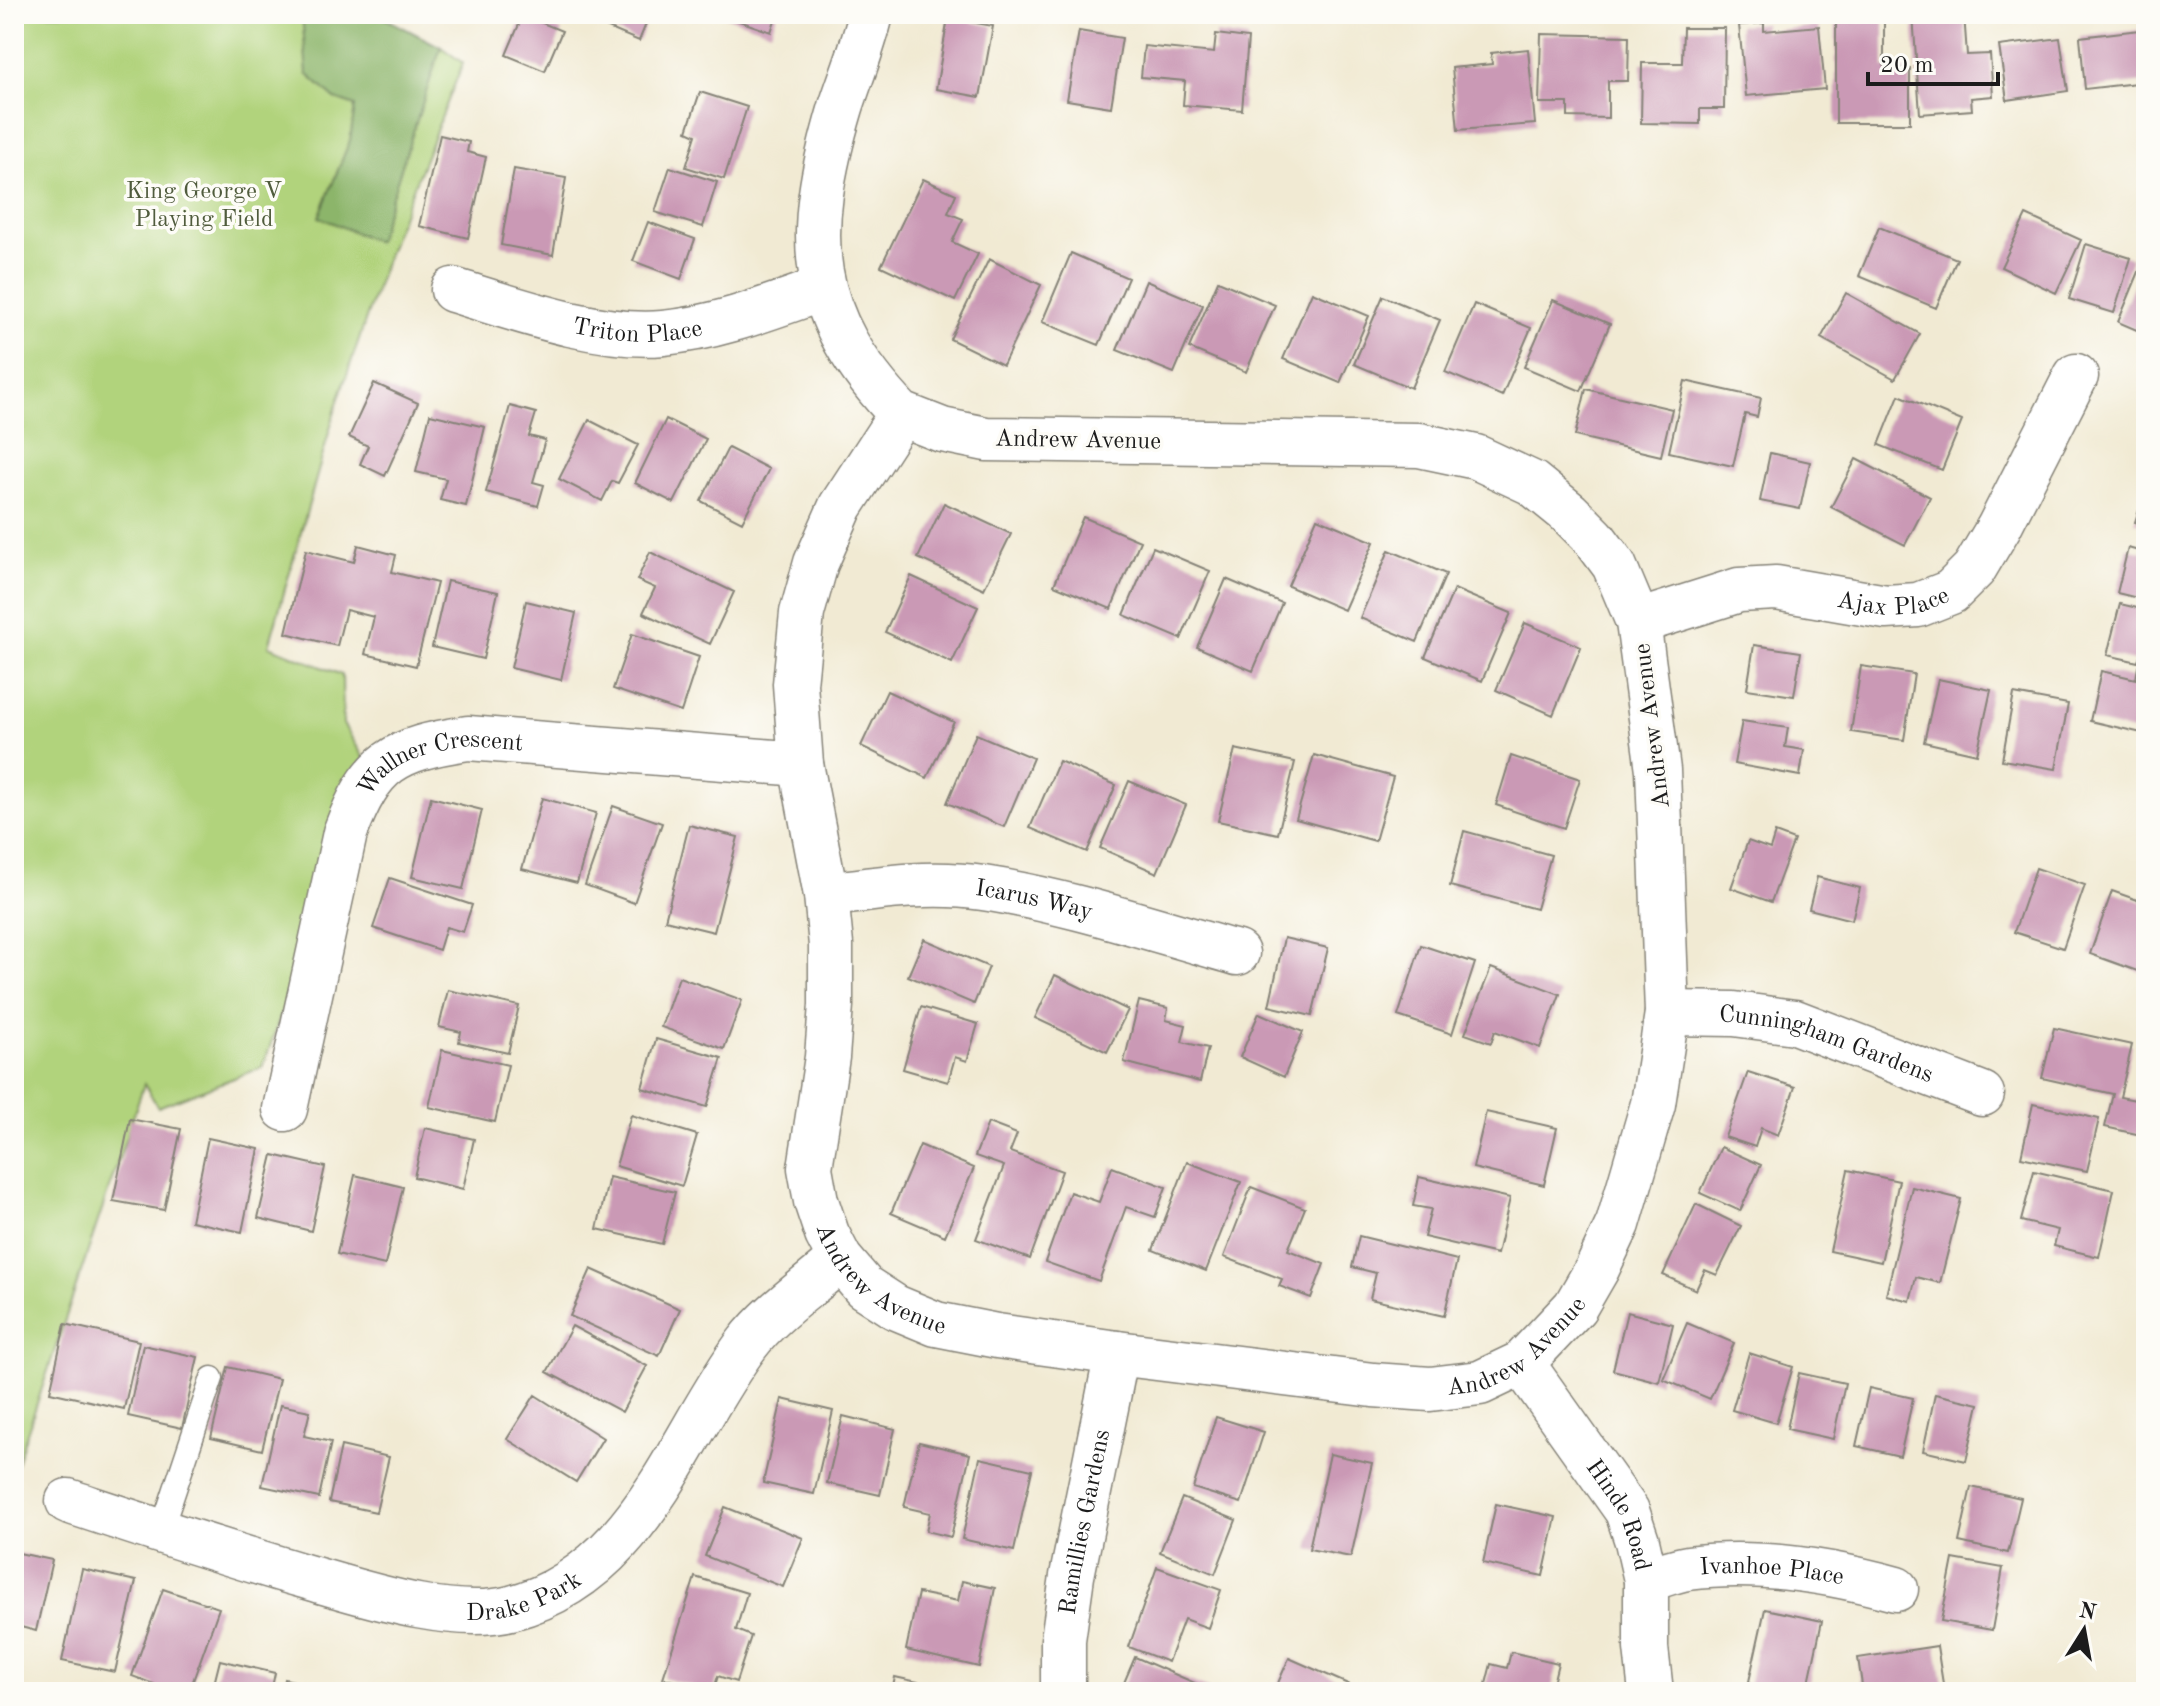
<svg xmlns="http://www.w3.org/2000/svg" width="2160" height="1706" viewBox="0 0 2160 1706" font-family="'Old Standard TT',serif">
  <style>
    .green { fill: #b1d37b; stroke: #66784c; stroke-width: 2 }
    .forest { fill: #8cb56b; stroke: #546844; stroke-width: 2 }
    .building { fill: #ca99b5 }
    .lines { fill: none; stroke-linecap: round; stroke-linejoin: round }
    .lane-casing { stroke: #868378; stroke-width: 25 }
    .street-casing { stroke: #868378; stroke-width: 47 }
    .lane { stroke: #fff; stroke-width: 22 }
    .street { stroke: #fff; stroke-width: 44 }
    .labels { text-anchor: middle; stroke-width: 7; stroke-linejoin: round; paint-order: stroke }
    .park-label { font-size: 24px; fill: #505c3d; stroke: #fdfcf7 }
    .street-label { font-size: 24px; fill: #1c1c1c; stroke: #fdfcf7 }
  </style>
  <rect width="100%" height="100%" fill="#fdfcf7"/>
  <filter id="ink" filterUnits="userSpaceOnUse"><feTurbulence type="fractalNoise" baseFrequency=".0125" numOctaves="2"/><feDisplacementMap in="SourceGraphic" scale="16" xChannelSelector="R" yChannelSelector="G"/><feConvolveMatrix kernelMatrix="1 2 1 2 8 2 1 2 1" color-interpolation-filters="sRGB"/></filter>
  <filter id="wash" filterUnits="userSpaceOnUse"><feTurbulence type="fractalNoise" baseFrequency=".006" numOctaves="4" result="noise"/><feDisplacementMap in="SourceGraphic" scale="32" xChannelSelector="R" yChannelSelector="G"/><feGaussianBlur stdDeviation="1.8" result="paint"/><feColorMatrix in="noise" values="0 0 0 0 0 0 0 0 0 0 0 0 0 0 0 0 0 1.4 0 .05"/><feComposite in="paint" operator="in"/></filter>
  <g filter="url(#wash)">
    <rect width="100%" height="100%" fill="#f1ead3"/>
    <path class="green" d="M14 14H377L441 47 463 63 393 239 337 404 269 646 342 675 343 724 367 763 263 1067 158 1107 144 1084 14 1472Z"/>
    <path class="forest" d="M302 14H377L441 47 377 242 319 217 350 140 355 106 335 99 307 74Z"/>
    <g id="blocks">
      <path class="building" d="M575 14H650L639 41Z
        M719 14H777L771 32Z
        M1932 14H1964L1967 55 1990 54 1993 96 1971 98 1972 110 1920 114 1913 15Z
        M523 15 562 31 545 71 506 55Z
        M948 18 993 26 980 97 936 89Z
        M1836 21H1884V68H1910V123H1836Z
        M1764 23V31L1819 26 1825 89 1746 96 1739 25Z
        M1683 28H1725L1724 109H1700V124L1641 123 1642 63H1682Z
        M2139 30 2145 82 2085 89 2080 37Z
        M1079 31 1122 38 1111 107 1067 100Z
        M1216 34 1248 38 1242 110 1183 105 1185 81 1141 77 1144 46 1214 53Z
        M1541 34 1629 36 1628 81H1608V118L1568 117V103H1539Z
        M2060 38 2068 91 2007 100 1999 46Z
        M1528 49 1535 124 1458 130 1452 68 1492 64 1491 53Z
        M700 92 747 107 724 179 686 167 696 135 687 131Z
        M440 135 469 142 467 152 486 157 468 238 419 226Z
        M670 167 717 182 703 227 655 212Z
        M514 169 566 178 553 255 501 245Z
        M923 179 956 194 948 213 963 219 952 242 978 254 955 301 881 266Z
        M2026 215 2081 240 2056 293 2001 267Z
        M648 222 695 239 681 279 633 261Z
        M1879 227 1957 259 1936 308 1859 276Z
        M2086 244 2131 258 2114 313 2069 299Z
        M1071 253 1128 278 1099 345 1042 322Z
        M2146 255V334L2118 322Z
        M989 259 1041 285 1003 365 950 339Z
        M1146 281 1203 305 1174 373 1117 350Z
        M1218 281 1275 305 1246 372 1189 348Z
        M1312 292 1369 316 1340 383 1283 359Z
        M1846 293 1920 334 1895 379 1821 338Z
        M1383 296 1440 320 1411 388 1354 364Z
        M1553 300 1610 324 1581 391 1524 367Z
        M1474 304 1531 328 1502 396 1445 372Z
        M1685 381 1761 398 1757 417 1745 414 1733 466 1669 452Z
        M374 383 418 403 385 476 360 464 368 446 349 437Z
        M1586 389 1672 409 1661 456 1575 436Z
        M1899 395 1962 421 1942 470 1879 445Z
        M510 406 536 413 529 436 545 440 533 482 544 485 538 506 486 492Z
        M430 414 485 427 466 506 440 500 446 479 416 472Z
        M666 419 706 439 674 503 635 483Z
        M589 420 638 445 618 483 612 481 602 501 559 479Z
        M728 448 769 469 742 522 701 501Z
        M1770 453 1810 462 1800 509 1760 501Z
        M1856 459 1930 497 1905 545 1831 507Z
        M2146 489V525L2135 522Z
        M944 503 1011 534 984 589 918 558Z
        M1083 517 1140 541 1111 609 1054 585Z
        M1317 518 1374 542 1344 610 1288 586Z
        M358 545 396 555 392 572 437 583 416 666 365 654 374 617 346 610 337 646 286 633 306 550 354 562Z
        M1153 547 1210 571 1181 639 1124 615Z
        M2128 548 2146 553V600L2117 593Z
        M1389 550 1446 574 1417 642 1360 618Z
        M650 552 734 592 710 644 643 613 655 588 637 580Z
        M911 576 978 607 952 663 885 632Z
        M1226 579 1282 603 1253 671 1197 647Z
        M447 581 498 592 483 659 432 647Z
        M1454 589 1511 613 1482 681 1425 657Z
        M526 601 576 613 561 680 511 668Z
        M2120 604 2146 610V653L2141 652 2138 662 2107 655Z
        M1525 623 1581 647 1553 715 1496 690Z
        M632 634 699 657 681 712 613 689Z
        M1754 645 1801 652 1794 696 1747 689Z
        M1861 666 1914 674 1904 740 1851 732Z
        M2138 667 2146 669V734L2090 721 2101 671 2136 679Z
        M1938 679 1991 690 1977 754 1924 742Z
        M887 691 954 722 927 778 861 746Z
        M2014 694 2068 704 2056 769 2002 760Z
        M1742 721 1788 728 1785 747 1804 750 1800 776 1734 764Z
        M976 734 1033 758 1004 827 947 803Z
        M1235 749 1295 762 1278 834 1218 821Z
        M1314 755 1393 777 1375 841 1296 819Z
        M1511 756 1580 779 1564 828 1496 805Z
        M1059 761 1116 785 1087 852 1030 828Z
        M1129 781 1186 805 1157 873 1100 848Z
        M431 797 482 810 463 889 412 877Z
        M542 798 596 813 577 883 522 869Z
        M613 806 662 823 634 903 585 885Z
        M689 825 738 837 714 932 665 920Z
        M1464 831 1551 855 1536 909 1450 886Z
        M1775 833 1794 840 1771 902 1731 888 1748 841 1770 849Z
        M2036 868 2085 885 2063 948 2014 932Z
        M1817 877 1860 888 1852 920 1809 909Z
        M390 878 472 905 463 932 446 927 439 950 373 928Z
        M2112 891 2146 903V957L2140 972 2090 954Z
        M1284 938 1328 948 1312 1016 1269 1006Z
        M924 939 989 967 974 1004 908 976Z
        M1421 945 1475 963 1452 1034 1398 1016Z
        M1491 968 1560 994 1540 1048 1495 1031 1491 1043 1465 1034Z
        M1055 975 1128 1010 1107 1052 1035 1018Z
        M679 977 742 1000 724 1049 661 1027Z
        M448 990 519 1006 508 1053 459 1042 461 1032 439 1027Z
        M1139 1001 1168 1008 1166 1020 1186 1025 1182 1042 1208 1048 1200 1082 1124 1062Z
        M921 1007 978 1024 967 1061 955 1057 948 1082 903 1069Z
        M1259 1013 1303 1032 1284 1077 1240 1057Z
        M2054 1028 2132 1045 2120 1097 2146 1102 2141 1135 2105 1127 2113 1094 2042 1078Z
        M656 1039 722 1058 707 1107 642 1088Z
        M442 1050 508 1065 495 1122 429 1107Z
        M1748 1072 1795 1087 1778 1135 1761 1128 1755 1147 1725 1137Z
        M2033 1104 2099 1119 2087 1171 2021 1157Z
        M1486 1112 1557 1128 1544 1185 1473 1168Z
        M631 1115 697 1135 682 1186 616 1166Z
        M130 1119 181 1129 164 1210 113 1201Z
        M988 1123 1017 1134 1010 1152 1062 1171 1030 1259 976 1239 1004 1166 975 1156Z
        M425 1128 474 1139 463 1189 414 1177Z
        M208 1138 259 1149 242 1232 191 1221Z
        M920 1145 974 1168 945 1236 891 1213Z
        M1721 1147 1761 1165 1740 1211 1700 1193Z
        M273 1155 325 1167 311 1231 258 1218Z
        M1187 1162 1241 1182 1206 1271 1153 1250Z
        M1112 1167 1166 1187 1155 1217 1126 1207 1099 1281 1045 1262 1070 1192 1099 1202Z
        M1848 1170 1899 1181 1881 1262 1830 1251Z
        M2034 1171 2114 1190 2099 1257 2054 1246 2058 1230 2021 1221Z
        M355 1175 403 1187 385 1265 337 1254Z
        M609 1177 675 1192 662 1244 597 1229Z
        M1419 1177 1510 1198 1497 1254 1424 1237 1431 1209 1413 1206Z
        M1251 1187 1305 1208 1288 1250 1324 1264 1311 1298 1279 1286 1282 1279 1224 1257Z
        M1912 1187 1961 1199 1940 1283 1916 1277 1910 1301 1886 1295Z
        M1696 1204 1741 1226 1717 1275 1705 1270 1696 1290 1663 1275Z
        M1359 1236 1457 1260 1444 1316 1370 1299 1376 1273 1352 1267Z
        M591 1269 680 1309 659 1356 570 1316Z
        M1627 1312 1673 1324 1659 1382 1613 1370Z
        M1687 1323 1734 1343 1710 1399 1663 1379Z
        M65 1324 139 1341 124 1409 50 1392Z
        M572 1326 647 1366 622 1412 547 1372Z
        M143 1345 198 1357 182 1428 128 1416Z
        M1749 1353 1793 1367 1776 1423 1732 1410Z
        M228 1367 279 1379 262 1450 211 1438Z
        M1799 1373 1845 1383 1833 1439 1787 1429Z
        M1869 1388 1913 1398 1900 1456 1856 1446Z
        M1935 1394 1979 1404 1966 1461 1923 1451Z
        M535 1395 603 1438 576 1482 507 1439Z
        M782 1399 833 1411 814 1494 763 1483Z
        M280 1405 310 1411 304 1436 331 1442 319 1498 262 1486Z
        M843 1416 895 1429 880 1495 827 1483Z
        M1216 1417 1264 1432 1241 1503 1193 1488Z
        M919 1442 970 1454 951 1537 926 1531 930 1513 904 1507Z
        M341 1446 389 1457 376 1512 329 1502Z
        M1330 1454 1372 1463 1351 1557 1309 1549Z
        M980 1458 1032 1470 1014 1551 962 1539Z
        M1971 1487 2021 1498 2008 1553 1959 1542Z
        M1182 1498 1236 1520 1215 1574 1160 1552Z
        M1496 1504 1556 1517 1543 1576 1483 1563Z
        M725 1507 803 1538 783 1587 705 1556Z
        M14 1552 52 1560 36 1631 17 1626 14 1633Z
        M1953 1559 2003 1568 1992 1630 1941 1621Z
        M1157 1567 1221 1590 1208 1628 1184 1619 1168 1662 1129 1647Z
        M82 1569 136 1581 115 1672 62 1661Z
        M695 1577 747 1593 736 1630 751 1636 736 1682 718 1676 713 1692 663 1678Z
        M962 1581 995 1588 979 1667 906 1650 918 1593 958 1601Z
        M163 1589 219 1608 189 1692H151L154 1684 132 1676Z
        M1765 1609 1822 1621 1807 1692H1776L1748 1686Z
        M1937 1646 1944 1690 1863 1692 1858 1658Z
        M1511 1652 1558 1663 1551 1692H1484L1491 1664 1507 1668Z
        M1135 1657 1211 1690 1210 1692H1120Z
        M1289 1658 1366 1692H1274Z
        M220 1660 275 1673 271 1692H212Z
        M895 1677 959 1691V1692H892Z
        M285 1679 339 1691V1692H282Z"/>
    </g>
  </g>
  <g filter="url(#ink)">
    <use href="#blocks" fill-opacity="0" stroke="#868378" stroke-width="2"/>
    <g class="lines">
      <defs>
        <path id="lane" d="M161 1531 212 1378"/>
        <g id="street">
          <path id="s1" d="M871 14C864 45 851 76 841 107 803 235 805 314 901 414L841 506 816 563 802 613 795 684 801 764 826 895 831 945V1005L827 1057 810 1168 816 1201 827 1234 840 1259 864 1287 895 1307 936 1324 997 1336 1117 1353 1373 1385 1430 1389 1480 1383 1522 1363 1575 1307 1597 1269 1618 1224 1653 1104 1667 1013 1658 770 1638 622 1614 565 1594 538 1569 513 1532 483 1476 457 1419 445 986 439 942 430 901 414"/>
          <path id="s2" d="M453 290C515 309 598 339 663 333 718 328 770 307 822 289"/>
          <path id="s3" d="M1638 622 1739 590 1776 588 1886 607 1918 605 1951 592 1974 569 1999 527 2076 376"/>
          <path id="s4" d="M826 895C878 888 931 880 983 888 1069 901 1154 930 1237 953"/>
          <path id="s5" d="M1667 1013 1734 1014 1795 1022 1982 1094"/>
          <path id="s6" d="M285 1109 345 833C372 761 394 749 468 738L801 764"/>
          <path id="s7" d="M1522 1363 1627 1511 1637 1541 1646 1580V1648L1651 1692"/>
          <path id="s8" d="M68 1501C147 1527 225 1553 304 1576 363 1593 452 1623 511 1608 553 1597 589 1573 618 1541 671 1483 700 1407 747 1344 773 1310 809 1288 840 1259"/>
          <path id="s9" d="M1646 1580C1660 1576 1674 1570 1688 1568 1757 1559 1830 1571 1896 1589"/>
          <path id="s10" d="M1063 1692V1640L1072 1576 1117 1353"/>
        </g>
      </defs>
      <use href="#lane" class="lane-casing"/>
      <use href="#street" class="street-casing"/>
      <use href="#lane" class="lane"/>
      <use href="#street" class="street"/>
    </g>
  </g>
  <g class="labels">
    <g class="park-label">
      <text x="204" y="198">King George V<tspan x="204" dy="28">Playing Field</tspan></text>
    </g>
    <g class="street-label">
      <text dy="8" stroke="none"><textPath href="#s2" startOffset="190">Triton Place</textPath></text>
      <text transform="translate(1078 439) rotate(1)" y="8">Andrew Avenue</text>
      <text dy="8" stroke="none"><textPath href="#s3" startOffset="262">Ajax Place</textPath></text>
      <text transform="translate(1651 726) rotate(-97)" y="8">Andrew Avenue</text>
      <text dy="8" stroke="none"><textPath href="#s6" startOffset="416">Wallner Crescent</textPath></text>
      <text dy="8" stroke="none"><textPath href="#s4" startOffset="210">Icarus Way</textPath></text>
      <text dy="8" stroke="none"><textPath href="#s5" startOffset="164">Cunningham Gardens</textPath></text>
      <text dy="8" stroke="none"><textPath href="#s1" startOffset="1356">Andrew Avenue</textPath></text>
      <text dy="8" stroke="none"><textPath href="#s1" startOffset="2028">Andrew Avenue</textPath></text>
      <text dy="8" stroke="none"><textPath href="#s7" startOffset="182">Hinde Road</textPath></text>
      <text dy="8" stroke="none"><textPath href="#s10" startOffset="172">Ramillies Gardens</textPath></text>
      <text dy="8" stroke="none"><textPath href="#s9" startOffset="128">Ivanhoe Place</textPath></text>
      <text dy="8" stroke="none"><textPath href="#s8" startOffset="474">Drake Park</textPath></text>
    </g>
  </g>
  <rect width="2160" height="1706" fill="none" stroke="#fdfcf7" stroke-width="48"/>
  <g transform="translate(2084 1630) rotate(11)" stroke="#fdfcf7" stroke-width="6" paint-order="stroke">
  <path d="M0-6L14 30L0 20L-14 30Z" fill="#1c1c1c"/>
  <text y="-12" font-size="22" font-weight="bold" text-anchor="middle" fill="#1c1c1c">N</text>
  </g>
  <path d="M1868 72v12h130v-12" fill="none" stroke="#1c1c1c" stroke-width="4"/>
  <text x="1880" y="72" font-size="24" fill="#1c1c1c" stroke="#fdfcf7" stroke-width="6" paint-order="stroke">20 m</text>
</svg>
